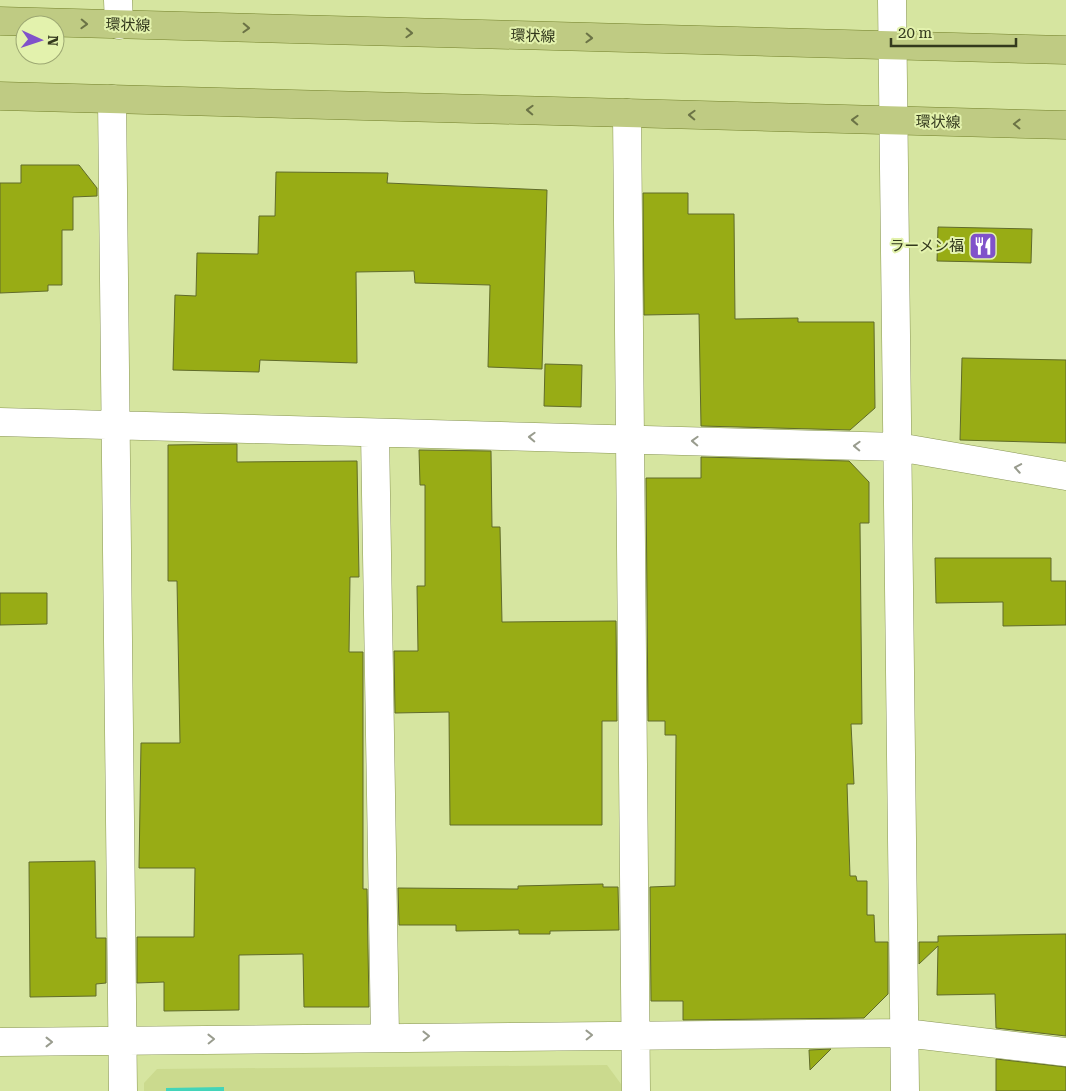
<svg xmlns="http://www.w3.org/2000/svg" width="1066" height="1091" viewBox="0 0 1066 1091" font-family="'Roboto Serif','Noto Sans JP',serif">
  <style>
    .built { fill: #cbda8e }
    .water { fill: #43d4b9 }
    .building { fill: #98ac15; stroke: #606b2a }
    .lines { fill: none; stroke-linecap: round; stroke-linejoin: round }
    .minor-casing { stroke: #899655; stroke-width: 29 }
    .primary-casing { stroke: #73812a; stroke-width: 29 }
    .minor { stroke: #fff; stroke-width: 28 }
    .primary { stroke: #bfcb83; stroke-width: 28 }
    .oneway { stroke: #6b7346 }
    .oneway2 { stroke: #999c8e }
    .labels { text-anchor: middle; stroke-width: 4; stroke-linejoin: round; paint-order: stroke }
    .street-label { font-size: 15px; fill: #33391d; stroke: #e3f2ad }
    .poi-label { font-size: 15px; fill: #33391d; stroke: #e3f2ad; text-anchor: end }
  </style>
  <rect width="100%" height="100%" fill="#d6e5a0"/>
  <path class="built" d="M607 1065 621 1084V1091H144V1083L157 1069Z"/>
  <path class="water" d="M224 1087V1091H166V1088Z"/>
  <path class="building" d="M21 165H79L97 188V196L73 197V230H62V285H48V291L0 293V183H21Z
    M276 172 388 173 387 183 547 190 542 369 488 367 490 285 415 283 414 271 356 272 357 363 260 360 259 372 173 370 175 295 196 296 197 253 258 254 259 216H275Z
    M643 193H688V214H734L735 319 798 318V322H874L875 408 850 430 701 426 699 314 644 315Z
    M938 227 1032 229 1031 263 937 261Z
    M962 358 1066 360V443L960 440Z
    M545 364 582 365 581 407 544 406Z
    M237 444V462L357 461 359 577H350L349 652H363V889H367L369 1007H304L303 954 239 955V1010L164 1011V982L137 983V937H194L195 868H139L141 743H180L177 581H168V445Z
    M419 450 491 451 492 527H500L502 622 616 621 617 721H602V825H450L449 712 395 713 394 651H418L417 586H425V485H420Z
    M701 457 849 461 869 482V523H860L862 724H851L854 784H847L850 876H856L857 881H867V915H874L875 942H888V994L864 1018 683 1020V1001H651L650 887 675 886 676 735H665V721H648L646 478H701Z
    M935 558H1051V581H1066V625L1003 626V602L936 603Z
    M0 593H47V624L0 625Z
    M95 861 96 938H106V983L96 984V996L30 997 29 862Z
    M603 884V887H618L619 930 550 931V934H519V930L456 931V925H399L398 888 518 889V886Z
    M1066 934V1036L996 1028 995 994 937 995 938 946 919 964V942H938V936Z
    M831 1049 810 1070 809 1050Z
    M996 1059 1066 1067V1091H996Z"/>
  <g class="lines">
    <defs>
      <path id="minor" d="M118 0 119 25
        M892 0 905 1091
        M112 99 123 1091
        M627 113 636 1091
        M0 422 898 447 1066 476
        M375 433 385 1036
        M0 1042 905 1033 1066 1052"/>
      <path id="primary" d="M0 21 1066 50
        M0 96 1066 125"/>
    </defs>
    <use href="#minor" class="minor-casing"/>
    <use href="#primary" class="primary-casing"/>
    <use href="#minor" class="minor"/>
    <use href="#primary" class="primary"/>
  </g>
  <defs><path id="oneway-chevron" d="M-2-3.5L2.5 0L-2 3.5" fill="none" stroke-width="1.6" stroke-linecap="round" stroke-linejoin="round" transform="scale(1.25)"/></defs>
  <g class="oneway">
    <use href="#oneway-chevron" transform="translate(84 24) rotate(2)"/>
    <use href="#oneway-chevron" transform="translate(246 28) rotate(2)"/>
    <use href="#oneway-chevron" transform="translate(409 33) rotate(2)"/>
    <use href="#oneway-chevron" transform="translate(589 38) rotate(2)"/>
    <use href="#oneway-chevron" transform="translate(530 110) rotate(-178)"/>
    <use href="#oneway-chevron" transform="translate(692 115) rotate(-178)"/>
    <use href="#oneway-chevron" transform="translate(855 120) rotate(-178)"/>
    <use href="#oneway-chevron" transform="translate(1017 124) rotate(-179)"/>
  </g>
  <g class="oneway2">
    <use href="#oneway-chevron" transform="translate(532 437) rotate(-178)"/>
    <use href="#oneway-chevron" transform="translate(695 441) rotate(-178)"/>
    <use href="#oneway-chevron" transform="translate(857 446) rotate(-178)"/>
    <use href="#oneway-chevron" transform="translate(1018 468) rotate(-170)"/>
    <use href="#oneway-chevron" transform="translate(589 1035) rotate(-1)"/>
    <use href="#oneway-chevron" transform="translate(426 1036) rotate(-1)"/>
    <use href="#oneway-chevron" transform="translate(211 1039) rotate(-1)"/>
    <use href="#oneway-chevron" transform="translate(49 1042)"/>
  </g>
  <defs>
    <symbol id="restaurant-square" viewBox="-11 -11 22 22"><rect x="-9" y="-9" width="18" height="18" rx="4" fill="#8052ca" stroke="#e3f2ad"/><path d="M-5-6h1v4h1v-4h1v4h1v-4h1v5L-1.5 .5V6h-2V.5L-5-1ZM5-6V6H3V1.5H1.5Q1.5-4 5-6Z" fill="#fff"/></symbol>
  </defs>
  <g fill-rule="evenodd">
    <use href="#restaurant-square" x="967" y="230" width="32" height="32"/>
  </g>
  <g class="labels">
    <g class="street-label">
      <text transform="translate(128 25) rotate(2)" y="5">環状線</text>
      <text transform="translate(533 36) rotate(2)" y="5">環状線</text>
      <text transform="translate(938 122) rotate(1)" y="5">環状線</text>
    </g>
    <g class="poi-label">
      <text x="964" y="251">ラーメン福</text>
    </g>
  </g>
  <g transform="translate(40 40) rotate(93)"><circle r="24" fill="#e3f2ad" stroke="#9da873"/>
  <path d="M0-4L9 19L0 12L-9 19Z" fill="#8052ca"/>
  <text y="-8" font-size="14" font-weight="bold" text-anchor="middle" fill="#33391d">N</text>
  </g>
  <path d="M891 38v8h125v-8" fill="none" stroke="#33391d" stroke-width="2.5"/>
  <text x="898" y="38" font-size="15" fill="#33391d" stroke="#e3f2ad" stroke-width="4" paint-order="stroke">20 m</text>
</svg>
